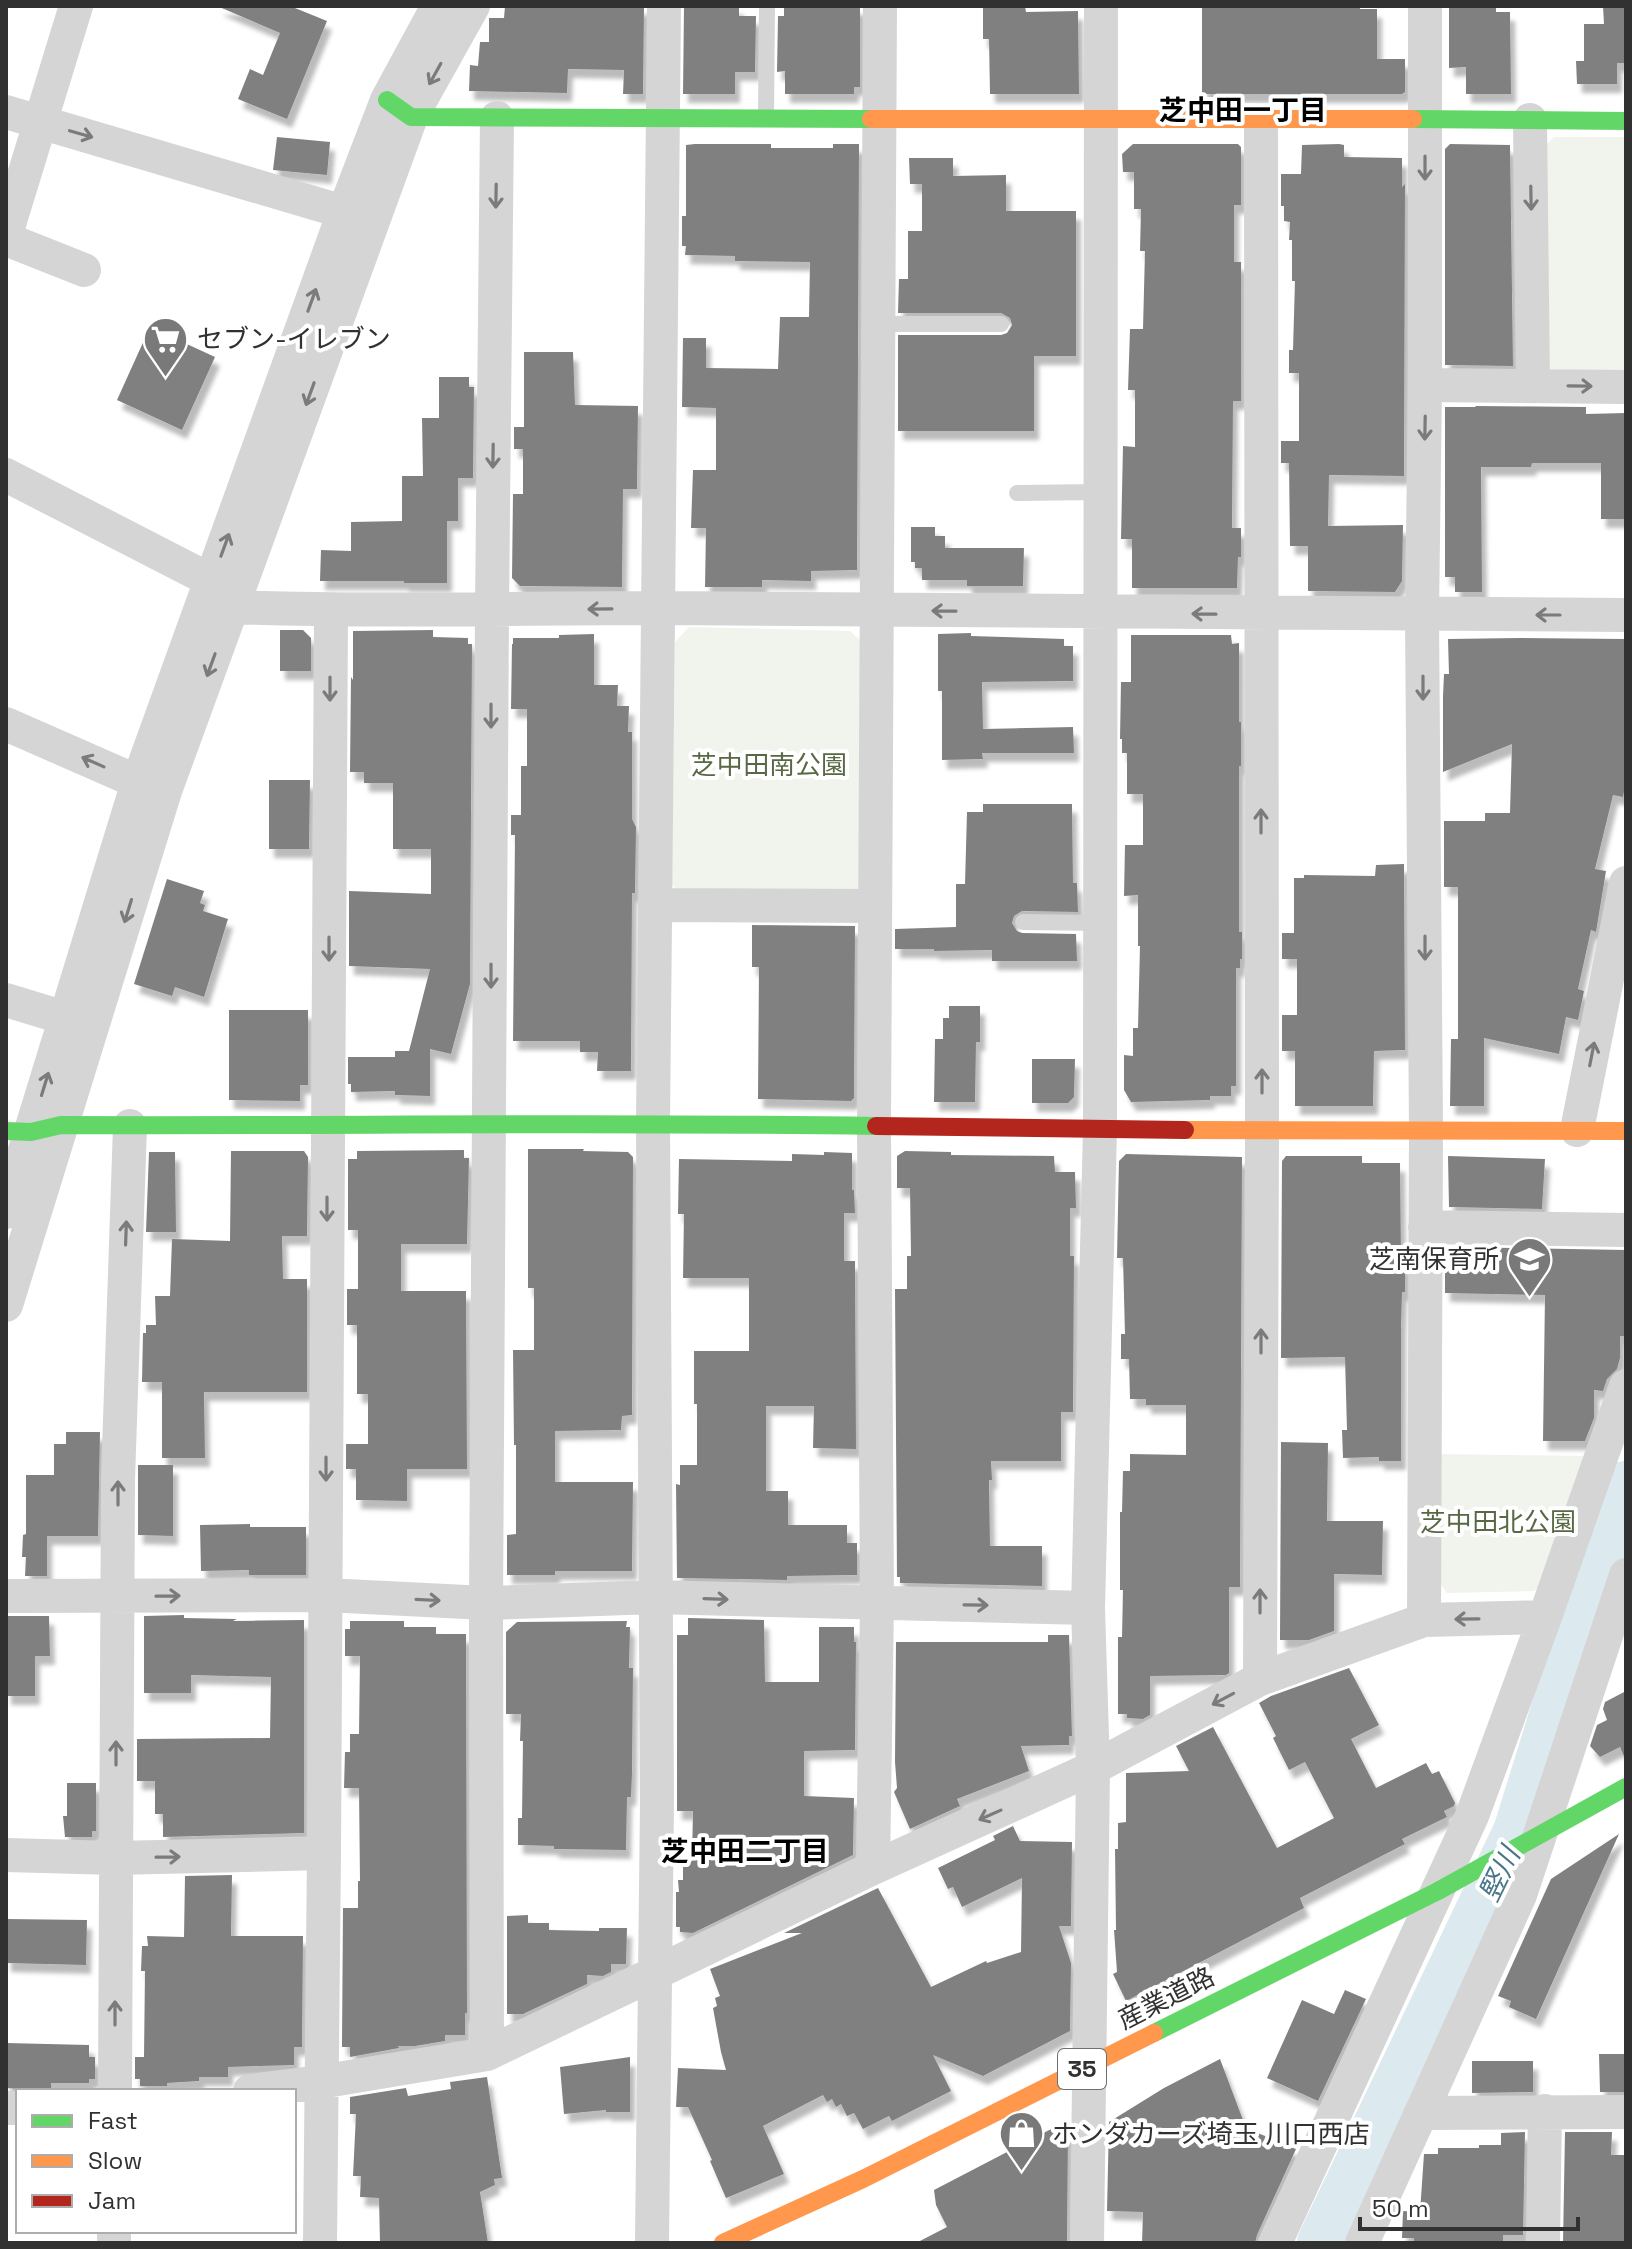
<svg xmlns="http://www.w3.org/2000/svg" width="1632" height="2249" viewBox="0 0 1632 2249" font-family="'Space Grotesk','Noto Sans JP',sans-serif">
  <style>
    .green { fill: #f1f3ed }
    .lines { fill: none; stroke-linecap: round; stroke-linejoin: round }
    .river { stroke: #dce9ee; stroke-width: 52 }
    .building { fill: #808080; filter: url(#shadow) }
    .lane { stroke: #d5d5d5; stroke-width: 16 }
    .street { stroke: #d5d5d5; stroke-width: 34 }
    .fast { stroke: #63d668; stroke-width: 18 }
    .slow { stroke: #ff974d; stroke-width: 18 }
    .jam { stroke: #b3261e; stroke-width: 18 }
    .oneway { stroke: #7b7b7b }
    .labels { text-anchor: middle; stroke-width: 8; stroke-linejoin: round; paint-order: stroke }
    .shield { fill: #fff; stroke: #6f6f6f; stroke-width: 2 }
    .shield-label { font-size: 24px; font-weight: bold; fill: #313131 }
    .poi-label { font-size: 26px; fill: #313131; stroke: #fff; text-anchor: start }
    .park-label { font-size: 26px; fill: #586844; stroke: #fff }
    .street-label { font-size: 26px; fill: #313131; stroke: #fff }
    .neighbourhood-label { font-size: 28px; font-weight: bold; fill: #000; stroke: #fff }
    .water-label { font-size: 28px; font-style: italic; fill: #49768a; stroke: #fff }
  </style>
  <defs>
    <filter id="shadow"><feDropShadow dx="5" dy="9" stdDeviation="2" flood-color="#0004"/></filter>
  </defs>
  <rect width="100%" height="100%" fill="#fff"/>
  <path class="green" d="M1554 137H1626V376L1549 374 1543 148Z
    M689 627 850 631 865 645V890L683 896 672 885 675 642Z
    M1434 1454 1590 1456 1546 1580 1534 1591 1447 1593 1433 1574Z"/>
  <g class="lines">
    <path class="river" d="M1323 2243 1519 1832 1626 1487"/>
  </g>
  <path class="building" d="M217 6H290L327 21 287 119 238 99 250 69 263 75 280 33Z
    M505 6H644L643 94H623L624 70 568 69 567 93 469 91 470 65 478 66 480 42H489V18H504Z
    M684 6H739V16H756L755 72H735V94H683Z
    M784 6H860V87H854V94H785V71L777 72 778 16H784Z
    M983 6H1025L1026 12 1078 11 1079 94H990L989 39H983Z
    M1202 6H1360V9H1377V59H1405V92L1402 94H1202Z
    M1449 6H1496V12H1510L1511 94H1466V67L1449 68Z
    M1603 6H1626V63H1617V84H1577L1576 61H1584V24H1604Z
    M277 137 330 142 327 175 273 170Z
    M695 144H771V148H833V144H859L857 570 811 571V581L762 580V587H705L706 528H691L693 470H716V408L682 407 683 338H706V368L778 369 780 317H809L810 262 735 261V256L685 255 686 246H682V216H686V145Z
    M1133 144H1238L1241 147V205H1234V262H1241V401H1233L1232 528H1241V557H1238L1237 588H1132V539H1121L1123 446 1135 447V390H1128L1130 329H1143L1145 251H1140L1141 209H1134V172H1123L1122 154Z
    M1339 144 1344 145V157L1402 158V187L1405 184 1404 476 1329 475 1328 526 1403 525 1402 581 1395 592 1308 591V546H1290L1289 463H1281V441H1299V373H1289V350H1293L1295 281H1292V240H1289L1290 222 1284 221V206H1281V174H1301L1302 145Z
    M1450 144 1510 145 1513 366 1445 365V149Z
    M909 158H953V176L1006 175V211H1076V356H1034V431H898V335H1001L1007 333 1012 325 1010 318 1001 313H898L899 279H908V231H922V184H910Z
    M150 327 215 357 182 430 117 400Z
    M524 352H573L575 405 638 406 637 489H623L622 587 520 586 512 578 513 494H523V449H514V427H524Z
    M439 377H469V387H474L473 478H458V521H447V583H404V581H320L321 550 351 551V522L402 521V476H423L422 418H439Z
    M1475 406 1586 407V414L1626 413V519H1601V463H1532L1531 467H1481L1482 592H1455V577H1445V407H1476Z
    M911 527H935V536H945V548H1024L1023 586H967V580H922V568H915V562H911Z
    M280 630H303L311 638V671H280Z
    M433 630V637L468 638V644H472L470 984 451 1054 430 1049V1096L395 1095V1091L351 1092V1084H348V1057H395V1051H409L430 969 349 966V891L431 894V849H393V783H364V772H350L351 677 353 680V631Z
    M971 633V636L1064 639V646H1073V681L982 682 983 729 1073 727 1074 753H982L983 759 942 760V691H938V634Z
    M594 634V685H618L617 706H629L628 732H632V819L636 827 635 893H632L631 1071H597L598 1052H580V1041H513L515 835H511V815H521V766H527V709H511L512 644H513V638H559V635Z
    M1131 635H1231L1232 644 1239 643V722H1241V766H1239V932H1242V959H1240V968H1236V1086H1231V1096H1210V1100L1131 1102 1124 1090V1055L1133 1056V1028H1138L1140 946H1138V895L1124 896 1125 845H1143V794H1127V753H1122V739H1120L1121 682H1131Z
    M1519 638 1626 639V781L1623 797 1613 795 1595 869 1606 871 1596 932 1591 930 1578 989 1584 991 1578 1020 1566 1017 1559 1054 1484 1038V1106H1450L1451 1039H1458V887H1444V821H1485V813H1510L1512 744 1443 772V696L1444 674H1449L1448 639Z
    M269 780H310L309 849H269Z
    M983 804H1072L1073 883H1077L1078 912 1022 911 1014 916 1012 923 1017 931 1022 933 1076 934 1077 961H992V950L934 951V949H895V929L956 927V884H965L967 812H983Z
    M1404 864 1405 1050 1374 1051 1373 1106H1295V1051H1282V1015H1297V959H1282V933H1294V878H1304V875L1375 876 1376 865Z
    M167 879 204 891 200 903 205 905 203 911 228 919 204 997 175 987 172 996 134 984Z
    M752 925 855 926 854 1098 851 1101 758 1099 759 967H752Z
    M949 1006H980V1042H976L975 1102H934L935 1039H943V1018H949Z
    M229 1010H308V1085H300V1101L229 1100Z
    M1032 1059H1075L1074 1097 1068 1103H1032Z
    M528 1149H584L583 1151 628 1152 633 1157 632 1415 622 1416 621 1430 555 1431V1482H633L632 1571H555V1575H507V1535L516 1534V1445H514L513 1350H534V1288H528Z
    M464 1150V1158H469L467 1244H401V1291H466L467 1469H407V1501L356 1500V1469H346V1444H368V1394H357V1325H347V1289H358V1230H348V1159H357V1151Z
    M231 1151H304L308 1157 307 1236H282L283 1279H307V1392H204L205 1458H162V1382H142L143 1333H146V1325H156L155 1296H170L172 1239 230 1241Z
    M905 1151 951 1152V1155L1054 1156 1055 1172H1075L1076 1208H1070V1256H1074L1073 1412H1061V1461H991L992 1480H989L990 1546H1042V1586L900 1583V1577H897L895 1289H907V1256H911L910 1188H897V1156Z
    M149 1152H175L176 1232H146Z
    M824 1152 852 1153V1190H854L855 1213H844V1261H855L856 1449 813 1448 814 1406H766V1491H788V1525H847V1543H857V1575L787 1576V1580L677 1578 676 1484 680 1485V1465H697V1404H694V1351H749V1278H683L684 1214H678L679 1159 792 1161V1154L824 1155Z
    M1126 1154 1242 1157 1240 1587H1229V1673L1226 1675 1150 1676V1715L1143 1719 1127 1718V1714H1118V1637H1122L1123 1590H1120V1512H1122L1123 1471H1130V1454L1186 1455V1405H1146V1399H1130L1129 1359H1121V1334H1125L1123 1258H1117L1119 1161Z
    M1286 1156H1362V1163H1400L1401 1261 1402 1264 1405 1265V1292H1402L1401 1327V1461H1379V1457L1343 1458 1342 1430H1347L1345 1357 1281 1358 1282 1161Z
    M1448 1156 1545 1159 1542 1209 1449 1207Z
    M1452 1247 1626 1250V1336H1620V1358L1617 1369 1607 1379 1603 1391 1594 1390V1418L1585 1441H1543L1545 1295 1445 1293V1266H1452Z
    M66 1432H100L98 1536H47V1576H25L26 1557H22L23 1535 26 1534V1475H54V1444H66Z
    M1281 1442 1328 1443 1327 1521H1383L1382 1575 1334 1574V1631L1309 1640H1280Z
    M138 1465H173V1536L138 1535Z
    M250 1524V1527H306V1575H249V1570L201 1571 200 1525Z
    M184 1615V1618L237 1619 233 1621 304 1620V1833L163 1837V1814H155V1781H137V1739L270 1738 271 1677 191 1675V1693H144V1616Z
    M6 1616H49L50 1656H35V1696H6Z
    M688 1618 764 1620 765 1682H819V1627H854V1642H856L855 1750 804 1751V1796L854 1798 853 1855 693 1933 680 1932V1927H676V1892H679L678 1880H683V1856L692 1857 693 1811H677V1635H688Z
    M350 1621H404V1627H436V1634H466L467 2013H465V2035H445V2041L415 2046H398L399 2048 350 2057V2047H342L343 1908H358V1881H360L359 1788H344L345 1752H350V1734H359L360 1656H345V1629H350Z
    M627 1621 626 1627H630L629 1668H633L632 1773 631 1797H627L626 1850 554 1849V1846L518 1845V1818H522L523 1741H520L521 1714H506V1632L517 1622Z
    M1048 1635H1069L1072 1736H1069V1745L1021 1746 1029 1771 957 1799 960 1806 910 1829 894 1792 897 1788 895 1762 896 1642H1048Z
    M1349 1668 1379 1725 1351 1739 1376 1788 1426 1763 1432 1774 1439 1771 1455 1803 1454 1806 1444 1811 1447 1817 1402 1839 1405 1844 1300 1898 1304 1908 1126 2001 1113 1974 1117 1972 1114 1930H1116L1115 1849H1118V1823L1126 1822V1773L1189 1771 1176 1746 1213 1727 1277 1848 1334 1818 1305 1762 1289 1770 1273 1738 1276 1736 1259 1703 1271 1696Z
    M1626 1691V1761L1620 1747 1600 1757 1590 1746 1597 1725 1607 1720 1603 1709 1605 1702Z
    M67 1783H96V1831H92V1837H65L63 1816H67Z
    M1013 1826 1020 1841 1072 1842 1071 1926H1059L1071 1963 1070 2031 983 2076 933 2055 951 2091 892 2121 889 2116 863 2129 854 2113 847 2116 841 2104 836 2107 832 2099 827 2102 823 2095 763 2126 784 2174 726 2198 710 2161 712 2160 688 2107H676L678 2068 726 2070 721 2052 713 2008 717 2006 715 1998 720 1996 710 1969 802 1933H784L878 1888 931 1987 986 1961 987 1963 1021 1952 1022 1878 962 1907 953 1887 948 1889 938 1868 995 1840 993 1836Z
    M1619 1834 1536 2019 1509 2007 1511 2001 1498 1996 1551 1879Z
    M232 1875 231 1936H303L302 2047H294V2065L228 2067V2077H199V2081L167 2083V2086H140V2079H135V2057H144L145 1971H141L142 1946H148L147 1936 184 1937 185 1876Z
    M528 1915V1923H549V1930L599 1931V1928H627L626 1964H611V1972L603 1976 587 1975V1984L523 2014H507V1916Z
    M6 1919 87 1920 86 1965 6 1963Z
    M1345 1990 1366 1999 1318 2101 1267 2078 1302 2000 1334 2014Z
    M6 2043 89 2045V2057H95V2079H89V2083H51V2091L6 2088Z
    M1599 2054H1626V2092H1600Z
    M630 2057V2112H606V2110L564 2114 560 2067Z
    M1220 2059 1246 2128 1296 2149 1257 2235 1255 2243H1142L1143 2212 1107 2211 1109 2122 1164 2088Z
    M1472 2061H1533V2092L1472 2093Z
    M487 2077 502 2178 494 2179 495 2185 480 2192 488 2243H380L379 2198 360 2197 361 2176H353L356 2114H350V2097L406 2088 408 2096 451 2089 450 2082Z
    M1055 2127 1068 2131 1067 2243H916L947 2227 936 2205 934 2190Z
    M1525 2132 1523 2235H1503V2243H1414V2238H1402L1403 2211 1420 2212 1424 2154H1438V2148H1479V2145H1501V2133Z
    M1565 2132H1612L1611 2155H1624V2179H1626V2243H1563Z"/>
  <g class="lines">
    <path class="lane" d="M766 116 767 6
      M877 324H1001
      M1017 493 1100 492
      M1023 922 1099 923"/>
    <path class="street" d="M6 112 344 212
      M1530 120 1533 385
      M6 234 76 6
      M6 239 84 270
      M1425 385 1626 387
      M6 475 212 581 232 607C375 612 517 608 659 608 982 610 1304 615 1626 615
      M6 724 138 782 157 788
      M655 905 874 906
      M6 1000 65 1018
      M1577 1130 1626 883
      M6 1212 138 782 344 212 387 100 438 6
      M1425 1227 1626 1230
      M6 1305 165 791 411 117 473 6
      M6 1596 325 1595 486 1603 655 1597 1088 1608
      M1424 1620 1426 1129 1422 615 1425 385V6
      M1260 1679 1262 1131 1261 120
      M6 1855 116 1858 324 1853
      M873 1868 877 1603 874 1126 880 6
      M487 2054 486 1603 492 610 497 118
      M115 2091 118 1479 130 1126
      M250 2091 320 2082 487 2054 873 1868 1093 1768 1260 1679 1424 1620 1545 1617
      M6 2108H18
      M1422 2113 1626 2112
      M114 2243V2231
      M320 2243 324 1853 331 611
      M652 2243 657 1801 653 1123 664 6
      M1087 2243 1093 1768 1088 1608 1100 1129 1101 6
      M1275 2243 1472 1816 1545 1617 1626 1386
      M1362 2243 1520 1895 1626 1575
      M1543 2243 1545 2111"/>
    <path class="fast" d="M387 100 411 117 871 119
      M1413 119 1626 121
      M6 1131 31 1132 61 1125C333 1126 604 1122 876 1126
      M1154 2033 1438 1891 1626 1787"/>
    <path class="slow" d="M871 119H1413
      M1185 1130 1626 1131
      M723 2243 863 2179 1154 2033"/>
    <path class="jam" d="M876 1126 1185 1130"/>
  </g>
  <defs><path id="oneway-shaft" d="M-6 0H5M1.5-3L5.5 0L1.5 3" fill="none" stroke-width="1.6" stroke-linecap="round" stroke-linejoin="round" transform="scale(2)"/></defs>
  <g class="oneway">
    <use href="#oneway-shaft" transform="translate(435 74) rotate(119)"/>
    <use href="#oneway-shaft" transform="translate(81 134) rotate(16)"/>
    <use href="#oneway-shaft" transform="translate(1425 168) rotate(90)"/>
    <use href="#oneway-shaft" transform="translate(496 196) rotate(91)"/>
    <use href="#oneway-shaft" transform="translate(1531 198) rotate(89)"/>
    <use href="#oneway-shaft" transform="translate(312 300) rotate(-70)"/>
    <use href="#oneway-shaft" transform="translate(1580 386) rotate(1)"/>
    <use href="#oneway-shaft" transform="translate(310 394) rotate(110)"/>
    <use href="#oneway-shaft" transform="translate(1425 428) rotate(91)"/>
    <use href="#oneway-shaft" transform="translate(493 456) rotate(91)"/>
    <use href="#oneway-shaft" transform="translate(225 545) rotate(-70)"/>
    <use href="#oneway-shaft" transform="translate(600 609) rotate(179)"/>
    <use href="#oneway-shaft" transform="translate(944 611) rotate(-179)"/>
    <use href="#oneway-shaft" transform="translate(1204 614) rotate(-179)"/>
    <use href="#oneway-shaft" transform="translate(1548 615) rotate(-180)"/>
    <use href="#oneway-shaft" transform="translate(211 665) rotate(110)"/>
    <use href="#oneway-shaft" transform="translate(1423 688) rotate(90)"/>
    <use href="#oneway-shaft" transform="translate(330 689) rotate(90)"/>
    <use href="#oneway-shaft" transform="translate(491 716) rotate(90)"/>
    <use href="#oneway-shaft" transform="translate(93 762) rotate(-156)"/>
    <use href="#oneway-shaft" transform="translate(1261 821) rotate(-90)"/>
    <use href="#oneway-shaft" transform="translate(128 911) rotate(107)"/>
    <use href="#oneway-shaft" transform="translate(1425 948) rotate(90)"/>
    <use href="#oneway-shaft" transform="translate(329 949) rotate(90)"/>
    <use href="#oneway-shaft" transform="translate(491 976) rotate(90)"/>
    <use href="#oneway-shaft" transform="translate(1592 1054) rotate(-79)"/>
    <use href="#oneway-shaft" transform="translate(1262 1081) rotate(-90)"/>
    <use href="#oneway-shaft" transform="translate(45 1084) rotate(-73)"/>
    <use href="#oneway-shaft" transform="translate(327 1209) rotate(90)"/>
    <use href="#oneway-shaft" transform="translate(126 1233) rotate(-88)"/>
    <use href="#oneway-shaft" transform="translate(1261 1341) rotate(-90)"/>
    <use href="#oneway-shaft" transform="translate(326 1469) rotate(90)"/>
    <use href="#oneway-shaft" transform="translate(118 1493) rotate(-90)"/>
    <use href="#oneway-shaft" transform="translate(168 1596) rotate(-1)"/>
    <use href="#oneway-shaft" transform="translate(716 1599) rotate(2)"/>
    <use href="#oneway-shaft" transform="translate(428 1600) rotate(3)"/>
    <use href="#oneway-shaft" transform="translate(1260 1601) rotate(-90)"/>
    <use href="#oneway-shaft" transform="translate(976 1605) rotate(1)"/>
    <use href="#oneway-shaft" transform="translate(1467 1619) rotate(179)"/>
    <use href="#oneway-shaft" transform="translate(1223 1699) rotate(152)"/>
    <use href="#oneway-shaft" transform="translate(116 1753) rotate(-90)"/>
    <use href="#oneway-shaft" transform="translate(990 1815) rotate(156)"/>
    <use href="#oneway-shaft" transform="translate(168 1857) rotate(-1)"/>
    <use href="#oneway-shaft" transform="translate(115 2013) rotate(-90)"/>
  </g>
  <defs>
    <symbol id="supermarket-pin" viewBox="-11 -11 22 30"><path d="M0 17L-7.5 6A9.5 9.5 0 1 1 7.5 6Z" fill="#797979" stroke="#fff"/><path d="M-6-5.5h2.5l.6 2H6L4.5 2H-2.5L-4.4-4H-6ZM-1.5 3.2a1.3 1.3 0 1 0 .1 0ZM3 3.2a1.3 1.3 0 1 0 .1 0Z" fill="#fff"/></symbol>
    <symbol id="school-pin" viewBox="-11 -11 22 30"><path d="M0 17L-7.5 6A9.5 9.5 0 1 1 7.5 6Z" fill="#797979" stroke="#fff"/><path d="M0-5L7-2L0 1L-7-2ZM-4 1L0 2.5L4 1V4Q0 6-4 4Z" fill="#fff"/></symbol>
    <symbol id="shop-pin" viewBox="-11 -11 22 30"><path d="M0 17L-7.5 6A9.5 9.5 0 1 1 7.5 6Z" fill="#797979" stroke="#fff"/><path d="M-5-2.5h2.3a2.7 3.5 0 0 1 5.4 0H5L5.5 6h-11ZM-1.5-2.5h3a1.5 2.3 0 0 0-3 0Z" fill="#fff"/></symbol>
  </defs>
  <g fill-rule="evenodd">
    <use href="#supermarket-pin" x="140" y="314" width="51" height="69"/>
    <use href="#school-pin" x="1504" y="1234" width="51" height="69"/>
    <use href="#shop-pin" x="996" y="2108" width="51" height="69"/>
  </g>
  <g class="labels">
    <rect class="shield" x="1058" y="2049" width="48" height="40" rx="6"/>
    <g class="shield-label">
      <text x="1082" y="2077">35</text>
    </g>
    <g class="poi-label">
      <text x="197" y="348">セブン-イレブン</text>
      <text x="1499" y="1268" text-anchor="end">芝南保育所</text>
      <text x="1052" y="2143">ホンダカーズ埼玉 川口西店</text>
    </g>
    <g class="park-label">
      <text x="769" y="774">芝中田南公園</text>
      <text x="1498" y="1531">芝中田北公園</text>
    </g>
    <g class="street-label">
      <text transform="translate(1166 1998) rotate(-27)" y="9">産業道路</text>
    </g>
    <g class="neighbourhood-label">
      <text x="1243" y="120">芝中田一丁目</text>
      <text x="745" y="1861">芝中田二丁目</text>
    </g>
    <g class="water-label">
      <text transform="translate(1499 1874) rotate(-64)" y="10">竪川</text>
    </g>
  </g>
  <rect width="1632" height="2249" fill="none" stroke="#313131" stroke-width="16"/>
  <rect x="16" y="2089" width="280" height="144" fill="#ffffff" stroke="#adadad" stroke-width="2"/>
  <rect x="32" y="2115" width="40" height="12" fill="#63d668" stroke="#adadad" stroke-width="2"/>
  <text x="88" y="2129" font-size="24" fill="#313131">Fast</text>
  <rect x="32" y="2155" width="40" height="12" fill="#ff974d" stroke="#adadad" stroke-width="2"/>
  <text x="88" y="2169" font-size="24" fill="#313131">Slow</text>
  <rect x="32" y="2195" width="40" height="12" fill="#b3261e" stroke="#adadad" stroke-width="2"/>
  <text x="88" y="2209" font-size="24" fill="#313131">Jam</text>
  <path d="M1360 2217v12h218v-12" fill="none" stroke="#313131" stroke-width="4"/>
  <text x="1372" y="2217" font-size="24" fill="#313131" stroke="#ffffff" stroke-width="6" paint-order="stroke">50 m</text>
</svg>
